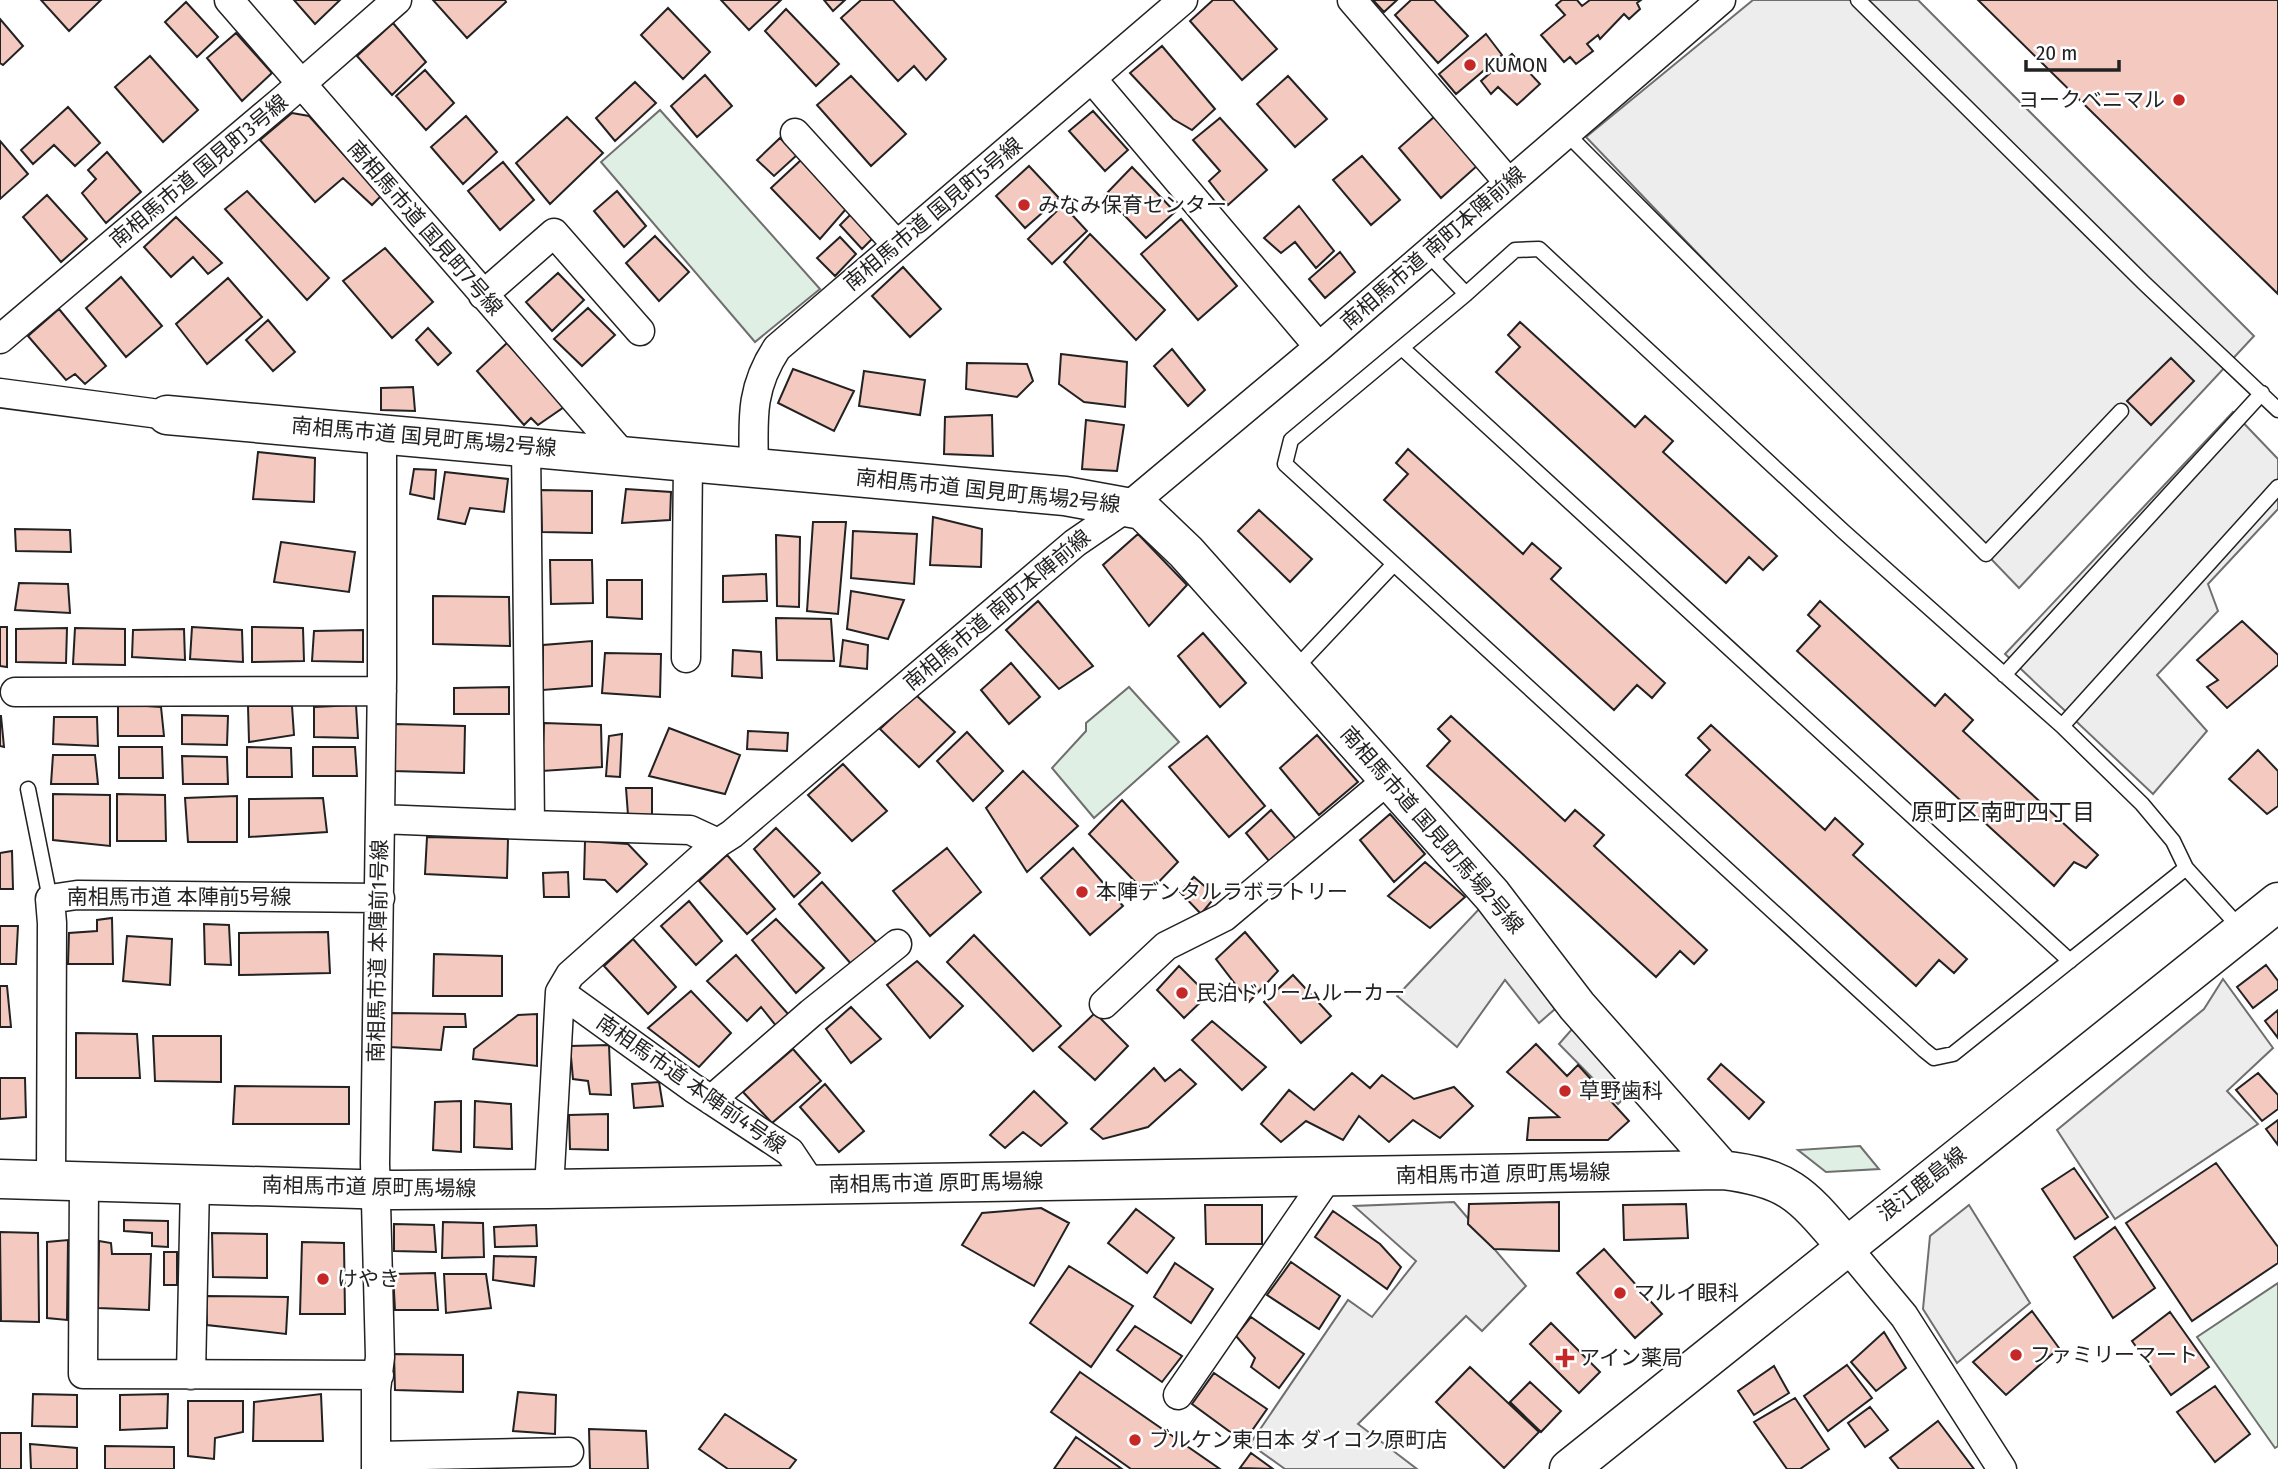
<svg xmlns="http://www.w3.org/2000/svg" width="2278" height="1469" viewBox="0 0 2278 1469" font-family="'Fira Sans Condensed','Noto Sans JP',sans-serif">
  <style>
    .green { fill: #e0efe3; stroke: #6f6f6f; stroke-width: 2 }
    .parking { fill: #ededed; stroke: #6f6f6f; stroke-width: 2 }
    .building { fill: #f3c9c0; stroke: #222; stroke-width: 2 }
    .lines { fill: none; stroke-linecap: round; stroke-linejoin: round }
    .lane-casing { stroke: #222; stroke-width: 17 }
    .street-casing { stroke: #222; stroke-width: 31 }
    .secondary-casing { stroke: #222; stroke-width: 41 }
    .lane { stroke: #fff; stroke-width: 14 }
    .street { stroke: #fff; stroke-width: 28 }
    .secondary { stroke: #fff; stroke-width: 38 }
    .poi-dot { fill: #c62828; stroke: #fff; stroke-width: 2.5 }
    .labels { text-anchor: middle; stroke-width: 5; stroke-linejoin: round; paint-order: stroke }
    .poi-label { font-size: 21px; fill: #222; stroke: #fff; text-anchor: start }
    .street-label { font-size: 21px; fill: #222; stroke: #fff }
    .neighbourhood-label { font-size: 23px; fill: #222; stroke: #fff }
  </style>
  <rect width="100%" height="100%" fill="#fff"/>
  <path class="green" d="M660 110 820 289 755 342 601 162Z
    M1129 687 1179 742 1094 818 1052 768 1086 731V723Z
    M1860 1146 1879 1169 1826 1172 1798 1150Z
    M2278 1283V1446L2275 1448 2197 1337Z"/>
  <path class="parking" d="M1753 0H1918L2254 336 2019 588 1586 137Z
    M2233 412 2278 459V509L2208 584 2218 611 2157 675 2207 731 2153 794 2005 654Z
    M1481 907 1555 1009 1539 1023 1505 980 1457 1047 1397 996Z
    M2223 979 2273 1048 2227 1091 2258 1124 2115 1219 2057 1130 2204 1009Z
    M1573 1028 1631 1091 1618 1104 1559 1044Z
    M1454 1202 1526 1286 1482 1331 1466 1316 1358 1424 1417 1469H1285L1250 1444 1348 1300 1372 1317 1416 1261 1354 1206Z
    M1969 1205 2030 1303 1957 1363 1923 1309 1930 1236Z"/>
  <path class="building" d="M41 0H101L69 31Z
    M294 0H340L315 24Z
    M433 0H505L506 2 467 38Z
    M721 0H781L749 30Z
    M824 0H845L833 11Z
    M861 0H893L946 59 926 80 914 66 898 81 841 18Z
    M1213 0H1233L1277 49 1242 80 1190 21Z
    M1373 0H1397L1384 12Z
    M1411 0H1434L1468 36 1438 63 1395 15Z
    M1562 0H1577L1582 6 1590 0H1641L1637 3 1640 9 1629 19 1624 14 1600 39 1598 35 1587 44 1593 51 1576 64 1570 57 1564 62 1541 35 1565 15 1556 5Z
    M1978 0H2278V294L2160 179Z
    M186 2 218 37 197 57 165 22Z
    M668 8 710 52 683 79 641 35Z
    M786 9 839 64 816 86 765 31Z
    M0 19 23 46 3 65 0 63Z
    M393 23 426 62 392 95 357 56Z
    M236 33 272 73 242 101 207 58Z
    M1486 34 1502 55 1456 94 1439 74Z
    M1162 46 1215 109 1192 130 1173 119 1130 73Z
    M1512 54 1540 84 1517 105 1498 87 1491 94 1481 81Z
    M150 56 198 110 163 142 115 87Z
    M425 70 454 103 426 130 396 96Z
    M705 75 732 106 697 137 671 106Z
    M851 76 906 134 871 166 817 105Z
    M1288 76 1327 119 1295 147 1257 104Z
    M635 82 656 103 615 141 596 118Z
    M68 107 100 143 75 166 54 145 33 164 21 150Z
    M1093 111 1128 150 1105 171 1069 131Z
    M292 113 309 116 381 196 372 205 343 178 315 202 260 140Z
    M466 116 497 152 463 184 431 147Z
    M567 117 603 153 550 204 516 163Z
    M1434 117 1478 165 1441 198 1399 148Z
    M1220 118 1267 170 1228 205 1209 181 1220 171 1193 140Z
    M780 138 797 155 774 176 757 160Z
    M0 141 28 174 0 199Z
    M107 152 141 192 106 223 82 193 96 179 88 170Z
    M1362 156 1400 200 1371 225 1333 180Z
    M801 160 846 209 820 239 771 188Z
    M503 162 534 200 500 230 468 191Z
    M1029 166 1059 198 1025 228 996 196Z
    M1132 167 1175 212 1146 238 1105 195Z
    M247 191 329 278 307 300 225 209Z
    M617 191 646 226 624 247 594 211Z
    M47 195 87 239 61 262 23 217Z
    M1063 205 1087 231 1052 264 1028 239Z
    M1299 206 1334 251 1316 268 1295 242 1281 253 1264 238Z
    M851 214 872 239 862 249 840 225Z
    M176 217 222 263 208 274 193 257 171 277 144 247Z
    M1181 219 1237 286 1198 320 1141 254Z
    M1090 234 1165 310 1136 340 1064 262Z
    M655 236 689 272 659 301 626 263Z
    M840 237 856 254 835 276 817 258Z
    M385 248 433 302 392 338 343 281Z
    M1340 252 1355 272 1325 298 1309 279Z
    M903 267 941 309 910 337 872 296Z
    M558 273 584 300 552 331 526 302Z
    M121 277 162 326 126 357 86 308Z
    M228 278 262 317 207 364 176 324Z
    M588 308 615 335 582 366 554 339Z
    M59 309 106 366 85 384 75 374 66 380 28 336Z
    M268 320 295 352 273 371 246 340Z
    M1520 322 1635 427 1645 416 1673 441 1663 452 1777 556 1763 570 1749 557 1726 583 1496 372 1520 347 1508 335Z
    M428 328 451 353 438 365 416 340Z
    M507 343 564 407 538 425 531 418 524 425 477 371Z
    M1172 349 1205 390 1188 406 1154 366Z
    M1061 354 1127 362 1125 407 1084 402 1059 384Z
    M2171 358 2194 381 2151 425 2127 401Z
    M967 363 1027 364 1033 381 1017 397 966 389Z
    M793 369 854 391 834 431 778 403Z
    M864 371 925 380 920 415 859 406Z
    M413 387 415 411 381 410V388Z
    M992 415 993 456 944 454 945 417Z
    M1086 420 1124 425 1117 471 1082 469Z
    M1408 449 1523 554 1532 543 1561 568 1551 579 1665 683 1652 698 1637 685 1614 710 1384 500 1408 474 1396 463Z
    M258 452 315 458 314 502 253 499Z
    M414 469 436 470 434 499 410 494Z
    M445 472 508 479 504 512 470 508 465 524 438 519Z
    M626 489 671 492 670 520 622 523Z
    M541 490 592 491V533L542 532Z
    M1259 510 1312 559 1290 582 1238 531Z
    M933 517 982 529 981 567 930 565Z
    M813 522H846L838 614 807 611Z
    M15 529 70 530 71 552 16 551Z
    M853 531 917 534 914 584 851 578Z
    M1138 534 1187 585 1149 626 1103 565Z
    M776 535 800 537 799 607 777 606Z
    M281 542 355 552 349 592 274 582Z
    M550 560H592L593 603 551 604Z
    M766 574 767 601 723 602V576Z
    M607 580H642V619L607 617Z
    M19 583 68 584 70 613 15 610Z
    M851 591 904 600 888 639 847 629Z
    M433 596 509 597 510 646 433 644Z
    M1038 601 1093 666 1059 689 1006 630Z
    M1820 601 1935 706 1945 694 1973 720 1963 731 2098 855 2086 868 2074 862 2054 886 1797 651 1820 626 1808 615Z
    M776 618 831 619 834 661 777 660Z
    M2242 621 2278 655V665L2227 708 2207 687 2218 680 2197 660Z
    M0 627H7V667L0 666Z
    M192 627 242 630 243 662 190 659Z
    M252 627 303 628 304 661 252 662Z
    M67 628 66 663 16 662V629Z
    M75 628 125 629V665L73 664Z
    M184 629 185 660 132 657 133 630Z
    M363 630V662L312 661 314 631Z
    M1203 633 1246 683 1220 707 1178 656Z
    M843 640 868 645 867 669 840 666Z
    M592 641V686L543 690V645Z
    M733 650 761 652 762 678 732 676Z
    M605 653 661 654 660 697 602 693Z
    M1011 663 1040 697 1009 724 981 690Z
    M509 687V714H454V688Z
    M916 695 955 732 919 767 880 729Z
    M118 704 161 707 164 736H118Z
    M356 705 358 738 314 737V707Z
    M248 706H292L294 735 249 742Z
    M182 715 228 716 227 745 182 744Z
    M0 716H1L4 747 0 746Z
    M1451 716 1565 821 1575 810 1604 835 1594 846 1707 950 1694 964 1680 951 1656 977 1427 766 1450 741 1438 729Z
    M54 717H97L98 746 53 744Z
    M544 723 601 725 602 767 542 771Z
    M395 724 465 726 464 773 393 771Z
    M1711 725 1825 830 1835 818 1863 844 1853 855 1967 959 1954 973 1939 960 1916 986 1686 775 1710 750 1698 738Z
    M669 728 740 755 725 794 649 776Z
    M748 731 788 733 787 751 747 749Z
    M967 732 1003 771 973 801 937 761Z
    M622 734 620 777 606 776 609 736Z
    M1317 735 1358 782 1319 815 1280 768Z
    M1207 736 1265 806 1229 837 1169 767Z
    M119 747H162L163 778H119Z
    M247 747 291 748 292 777H247Z
    M313 747H355L357 776H313Z
    M2258 750 2278 771V806L2267 814 2229 779Z
    M53 755H95L98 784H51Z
    M182 756 227 757 228 784H183Z
    M843 764 887 811 852 841 808 795Z
    M1023 771 1078 826 1027 872 986 808Z
    M626 788H652V817L628 815Z
    M53 794 110 795V846L53 840Z
    M117 794 165 795 166 841H117Z
    M237 796V842H188L185 798Z
    M323 798 327 832 249 837V799Z
    M1122 800 1178 862 1147 894 1089 834Z
    M1271 810 1296 839 1269 861 1246 833Z
    M1390 814 1425 854 1394 882 1360 840Z
    M776 828 820 873 794 897 754 849Z
    M427 837 508 839 507 878 425 874Z
    M585 841 628 844 647 864 617 892 605 880 584 879Z
    M947 848 981 892 930 936 893 891Z
    M1073 848 1123 906 1090 935 1041 878Z
    M12 851 13 889H0V853Z
    M727 855 775 909 747 934 699 881Z
    M1425 862 1465 897 1430 928 1388 896Z
    M568 872 569 897H544L543 873Z
    M1194 877 1216 896 1201 914 1180 892Z
    M822 882 877 943 852 965 799 904Z
    M689 901 722 941 696 965 661 926Z
    M112 918 113 964H68L69 933 97 931V920Z
    M776 919 824 968 796 993 752 940Z
    M204 924 229 925 231 965 205 964Z
    M0 926H18L16 964H0Z
    M328 932 330 973 239 975V933Z
    M1245 932 1278 971 1249 1002 1216 959Z
    M974 935 1061 1026 1033 1051 947 962Z
    M127 936 172 939 170 985 123 981Z
    M633 939 676 987 648 1014 604 966Z
    M434 954 502 956V996H433Z
    M736 955 789 1015 777 1027 761 1007 747 1021 707 981Z
    M917 961 963 1006 930 1038 887 985Z
    M2266 965 2278 981V989L2253 1008 2237 987Z
    M1179 966 1208 995 1184 1018 1157 990Z
    M1293 975 1331 1016 1301 1043 1264 1002Z
    M0 986H7L11 1027H0Z
    M691 991 731 1033 699 1067 648 1028Z
    M851 1007 881 1039 851 1063 826 1029Z
    M2278 1010V1038L2265 1021Z
    M391 1013 465 1014 466 1027H444L441 1050 390 1047Z
    M1095 1013 1128 1046 1095 1080 1059 1047Z
    M537 1014V1066L473 1059 474 1049 518 1015Z
    M1212 1021 1266 1067 1242 1090 1192 1040Z
    M76 1033 137 1034 140 1078H76Z
    M153 1036H221V1082L155 1081Z
    M1536 1044 1567 1076 1578 1065 1629 1121 1608 1140H1527L1529 1118 1559 1117 1507 1072Z
    M609 1045 611 1095 590 1094 588 1081 573 1079 570 1046Z
    M793 1049 821 1081 772 1123 743 1092Z
    M1721 1064 1764 1102 1749 1119 1708 1079Z
    M1154 1068 1165 1081 1180 1069 1196 1084 1148 1127 1103 1139 1091 1129Z
    M1352 1073 1370 1088 1382 1075 1414 1099 1454 1087 1473 1106 1440 1138 1413 1120 1389 1142 1359 1116 1343 1140 1306 1121 1281 1142 1261 1124 1289 1090 1314 1110Z
    M2258 1073 2278 1095V1109L2262 1121 2236 1090Z
    M0 1078H25L26 1117 0 1119Z
    M659 1082 663 1106 634 1108 632 1084Z
    M825 1084 864 1131 839 1152 800 1107Z
    M235 1086 349 1087V1124H233Z
    M1034 1091 1067 1123 1041 1146 1023 1132 1005 1148 990 1135Z
    M461 1101V1152L433 1150 435 1102Z
    M475 1101 511 1104 512 1149 474 1147Z
    M608 1114V1150L570 1149 569 1115Z
    M2278 1120V1145L2266 1129Z
    M2216 1163 2278 1247V1263L2192 1321 2126 1223Z
    M2074 1168 2108 1217 2075 1239 2042 1189Z
    M1559 1202V1251L1494 1249 1468 1224 1469 1204Z
    M1686 1204 1688 1238 1624 1240 1623 1205Z
    M1205 1205H1262V1244H1206Z
    M1041 1208 1069 1223 1034 1286 962 1245 982 1213Z
    M1136 1209 1174 1238 1147 1273 1108 1243Z
    M1333 1211 1380 1244 1401 1267 1387 1289 1315 1237Z
    M124 1220 168 1221V1247L152 1246V1233L124 1231Z
    M443 1222 483 1223 484 1257 442 1258Z
    M394 1224 434 1225 436 1252 394 1251Z
    M536 1225 537 1246 495 1247 494 1227Z
    M2115 1227 2155 1288 2113 1318 2074 1257Z
    M0 1232 38 1233 39 1322 1 1321Z
    M212 1233 267 1234V1278L213 1277Z
    M68 1240 67 1320 47 1318V1242Z
    M99 1241 111 1243 112 1254H151L149 1310 98 1308Z
    M302 1242 344 1243 345 1314H300Z
    M1604 1249 1662 1314 1635 1338 1577 1273Z
    M164 1252H177V1285H164Z
    M494 1256 536 1257 534 1286 493 1280Z
    M1291 1262 1340 1296 1319 1329 1267 1295Z
    M1175 1263 1213 1289 1191 1323 1154 1297Z
    M1069 1266 1133 1306 1091 1367 1030 1323Z
    M435 1273 438 1310H395L393 1274Z
    M444 1274H486L491 1308 446 1313Z
    M206 1296 288 1297 286 1334 207 1325Z
    M2032 1311 2059 1348 2006 1395 1973 1362Z
    M2170 1312 2209 1367 2171 1395 2132 1341Z
    M1251 1317 1304 1354 1279 1388 1251 1367 1255 1358 1236 1336Z
    M1551 1323 1600 1372 1579 1393 1530 1344Z
    M1135 1326 1182 1356 1162 1382 1117 1350Z
    M1884 1332 1906 1368 1876 1391 1851 1362Z
    M394 1354 463 1355V1392L395 1390Z
    M1847 1365 1872 1398 1828 1431 1804 1396Z
    M1774 1366 1789 1393 1754 1415 1738 1391Z
    M1470 1367 1539 1432 1504 1468 1436 1402Z
    M1080 1372 1220 1469H1131L1051 1412Z
    M1214 1373 1267 1409 1244 1442 1192 1404Z
    M1530 1382 1561 1411 1541 1432 1510 1402Z
    M2215 1386 2250 1434 2215 1462 2177 1412Z
    M518 1392 556 1395 555 1434 513 1431Z
    M33 1394 77 1395V1427L32 1426Z
    M168 1394 167 1428 120 1430V1395Z
    M321 1394 323 1441H253L254 1402Z
    M1795 1398 1829 1449 1800 1469H1787L1754 1422Z
    M188 1401H243V1432L215 1438 214 1459 188 1456Z
    M1870 1407 1888 1430 1865 1447 1848 1423Z
    M725 1414 796 1460 789 1469H728L699 1449Z
    M1938 1421 1974 1469H1899L1890 1458Z
    M589 1429 646 1431 648 1469H590Z
    M0 1433H21V1469H0Z
    M1076 1437 1122 1469H1054Z
    M30 1444 77 1448V1469H31Z
    M105 1446 174 1447V1469H105Z
    M1251 1453 1273 1469 1240 1468Z"/>
  <g class="lines">
    <defs>
      <path id="lane" d="M1858 0 2144 283 2278 410
        M1565 132 1986 554 2121 411
        M1427 253 1466 294 1291 440 1285 464 1924 1050 1934 1058 1953 1054 2186 868
        M1466 294 1515 250 1539 249 1844 532 2062 726 2142 804 2173 841 2186 868 2242 930
        M1402 348 2070 961
        M1293 671 1393 565
        M2004 675 2262 393
        M2062 726 2278 487
        M28 789 50 899"/>
      <path id="street" d="M229 0 623 455
        M1352 0 1509 183
        M1093 80 1319 347
        M795 133 896 244
        M483 295 554 233 640 331
        M0 339 284 99 397 0
        M0 393 167 415
        M754 467C753 419 750 389 777 348L1183 0
        M686 658 688 461
        M15 692 382 691
        M380 819 530 825 526 445
        M530 825 690 830 718 843
        M560 992 693 1088 790 1152 812 1185
        M1104 1004 1166 946 1224 917 1389 779
        M711 1100 811 1013 897 944
        M51 1180 52 923 50 899 77 895 380 898
        M84 1181 83 1374 379 1375
        M549 1189 560 992 570 975 718 843 732 834 1075 543 1129 506 1319 347 1721 0
        M1845 1245 1904 1316 2002 1469
        M191 1375 195 1183
        M1178 1395 1328 1177
        M377 1456 569 1452
        M376 1469V1390L380 1357 375 1163 382 678V433"/>
      <path id="secondary" d="M167 415 1065 496 1142 510 1186 552 1492 895 1577 1006 1722 1170
        M0 1179 393 1190 549 1189 1722 1170C1790 1178 1802 1195 1845 1245
        M1569 1469 2278 902"/>
    </defs>
    <use href="#lane" class="lane-casing"/>
    <use href="#street" class="street-casing"/>
    <use href="#secondary" class="secondary-casing"/>
    <use href="#lane" class="lane"/>
    <use href="#street" class="street"/>
    <use href="#secondary" class="secondary"/>
  </g>
  <g class="poi-dot">
    <circle cx="1470" cy="65" r="7"/>
    <circle cx="2179" cy="100" r="7"/>
    <circle cx="1024" cy="205" r="7"/>
    <circle cx="1082" cy="892" r="7"/>
    <circle cx="1182" cy="993" r="7"/>
    <circle cx="1565" cy="1091" r="7"/>
    <circle cx="323" cy="1279" r="7"/>
    <circle cx="1620" cy="1293" r="7"/>
    <circle cx="2016" cy="1355" r="7"/>
    <path d="M1561.5 1347.5h7v7h7v7h-7v7h-7v-7h-7v-7h7z"/>
    <circle cx="1135" cy="1440" r="7"/>
  </g>
  <g class="labels">
    <g class="poi-label">
      <text x="1484" y="72">KUMON</text>
      <text x="2165" y="107" text-anchor="end">ヨークベニマル</text>
      <text x="1038" y="212">みなみ保育センター</text>
      <text x="1096" y="899">本陣デンタルラボラトリー</text>
      <text x="1196" y="1000">民泊ドリームルーカー</text>
      <text x="1579" y="1098">草野歯科</text>
      <text x="337" y="1286">けやき</text>
      <text x="1634" y="1300">マルイ眼科</text>
      <text x="2030" y="1362">ファミリーマート</text>
      <text x="1579" y="1365">アイン薬局</text>
      <text x="1149" y="1447">ブルケン東日本 ダイコク原町店</text>
    </g>
    <g class="street-label">
      <text transform="translate(199 171) rotate(-40)" y="7">南相馬市道 国見町3号線</text>
      <text transform="translate(933 214) rotate(-40)" y="7">南相馬市道 国見町5号線</text>
      <text transform="translate(425 228) rotate(49)" y="7">南相馬市道 国見町7号線</text>
      <text transform="translate(1433 248) rotate(-41)" y="7">南相馬市道 南町本陣前線</text>
      <text transform="translate(424 437) rotate(5)" y="7">南相馬市道 国見町馬場2号線</text>
      <text transform="translate(988 491) rotate(6)" y="7">南相馬市道 国見町馬場2号線</text>
      <text transform="translate(997 610) rotate(-40)" y="7">南相馬市道 南町本陣前線</text>
      <text transform="translate(1432 830) rotate(49)" y="7">南相馬市道 国見町馬場2号線</text>
      <text x="179" y="904">南相馬市道 本陣前5号線</text>
      <text transform="translate(378 951) rotate(-89)" y="7">南相馬市道 本陣前1号線</text>
      <text transform="translate(691 1084) rotate(35)" y="7">南相馬市道 本陣前4号線</text>
      <text transform="translate(1503 1174) rotate(-1)" y="7">南相馬市道 原町馬場線</text>
      <text transform="translate(936 1183) rotate(-1)" y="7">南相馬市道 原町馬場線</text>
      <text transform="translate(1922 1184) rotate(-38)" y="7">浪江鹿島線</text>
      <text transform="translate(369 1187) rotate(1)" y="7">南相馬市道 原町馬場線</text>
    </g>
    <g class="neighbourhood-label">
      <text x="2003" y="820">原町区南町四丁目</text>
    </g>
  </g>
  <path d="M2026 60v10h93v-10" fill="none" stroke="#222222" stroke-width="3.5"/>
  <text x="2036" y="60" font-size="21" fill="#222222" stroke="#ffffff" stroke-width="5" paint-order="stroke">20 m</text>
</svg>
